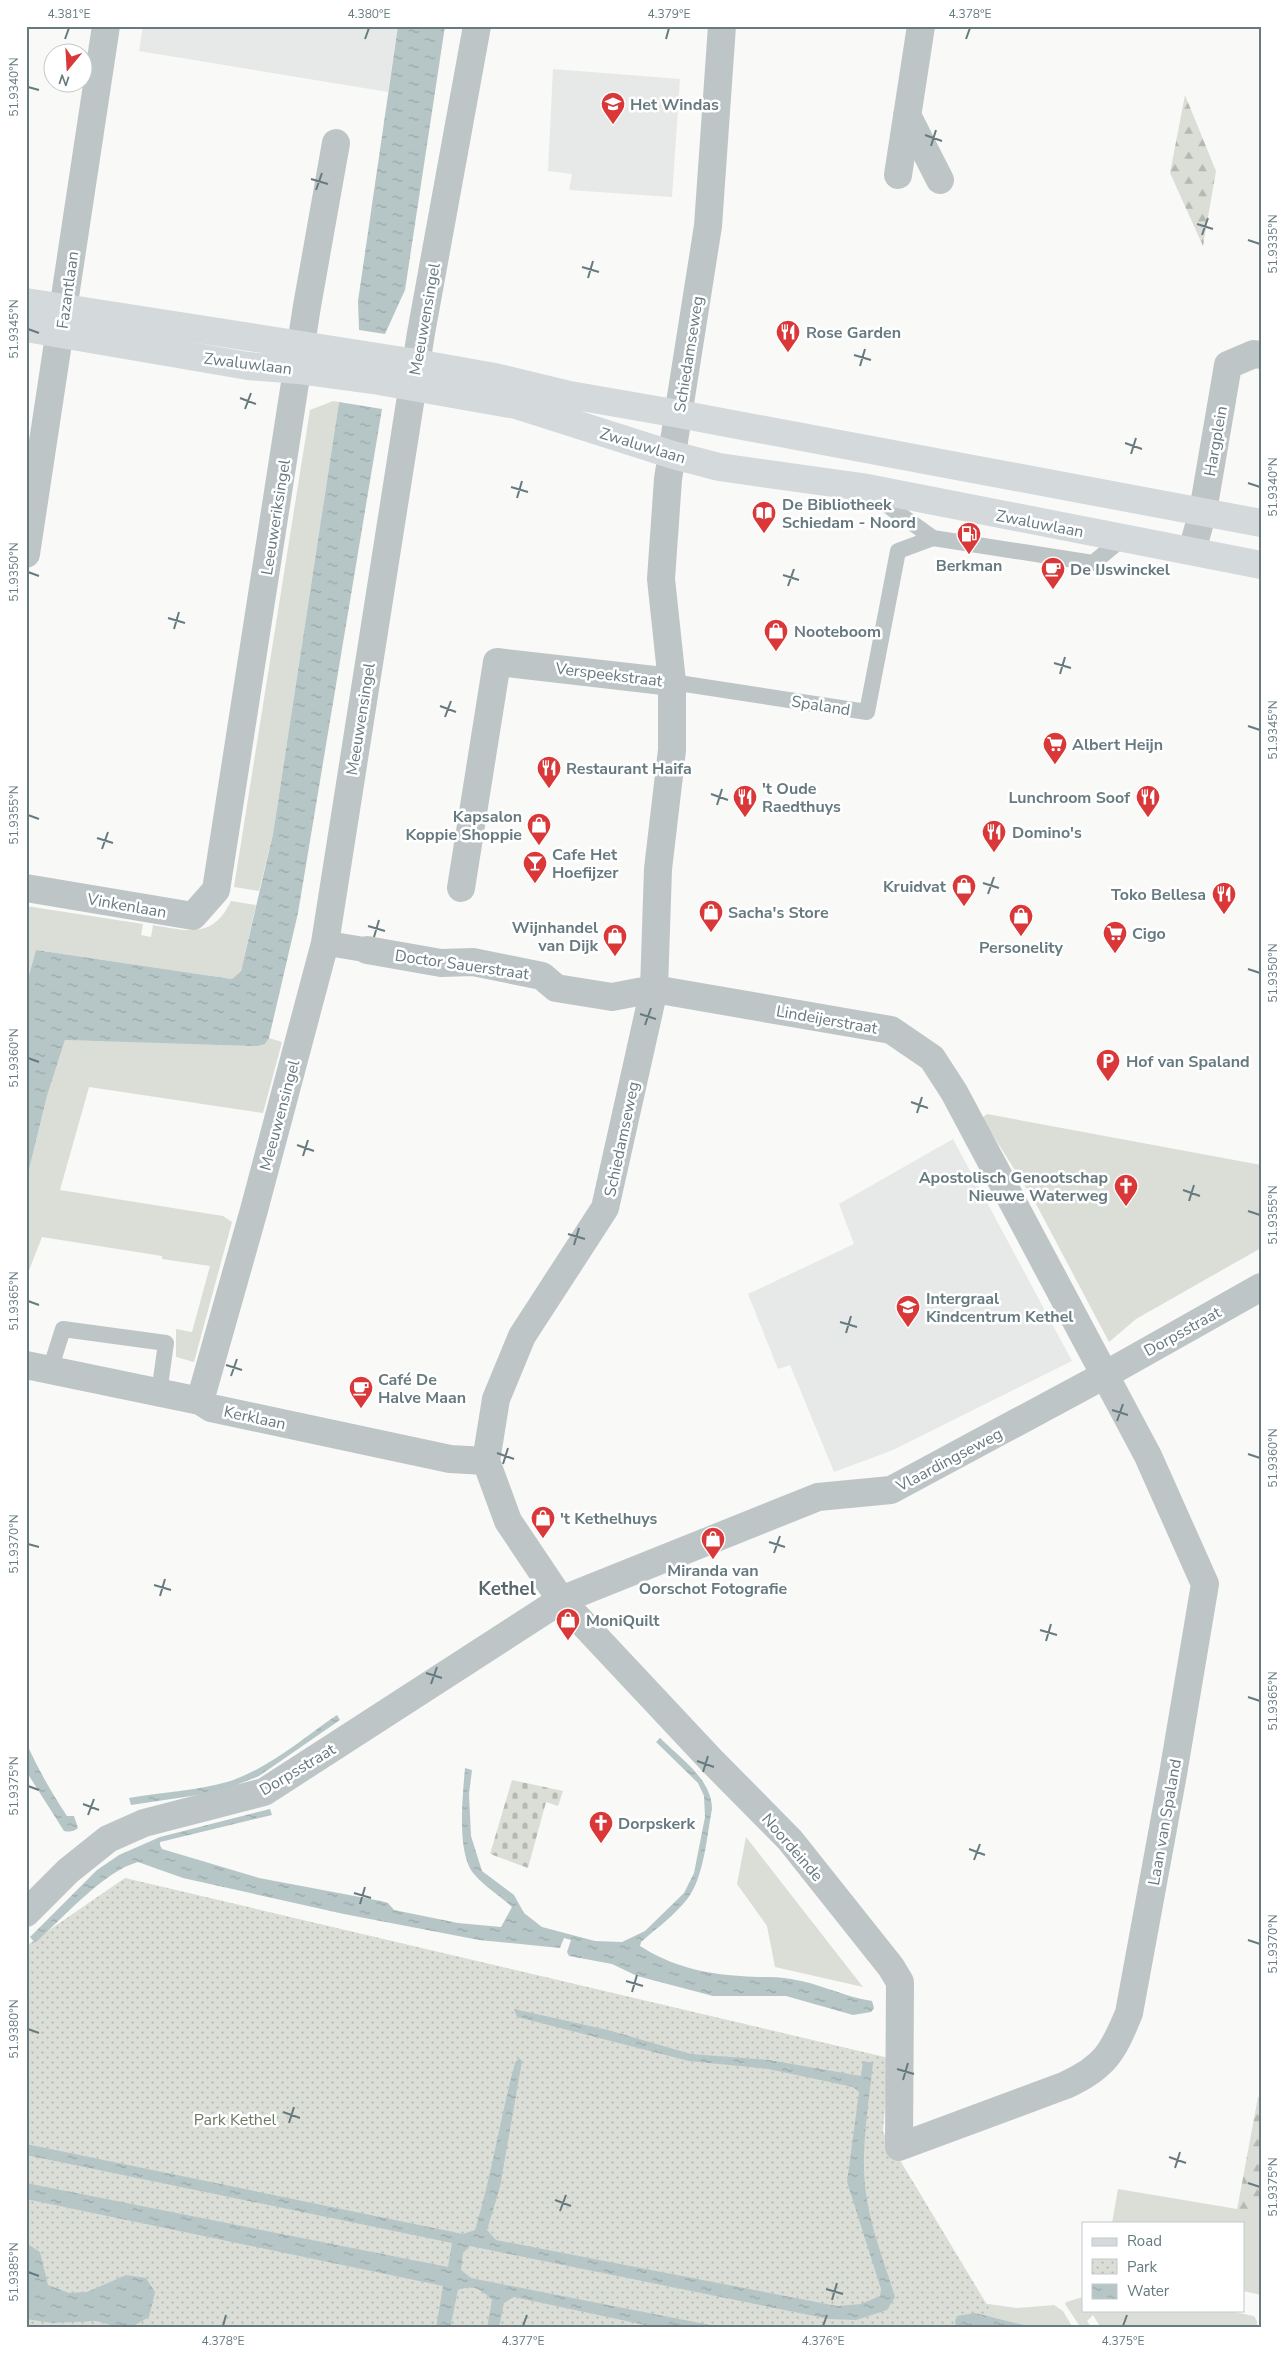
<svg xmlns="http://www.w3.org/2000/svg" width="1287" height="2354" viewBox="0 0 1287 2354" font-family="'Nunito Sans',sans-serif">
  <style>
    .built { fill: #e7e9e8 }
    .grass { fill: #dbded6 }
    .forest { fill: url(#forest-firs) }
    .cemetery { fill: url(#cemetery-stones) }
    .park { fill: url(#park-dots) }
    .water { fill: url(#water-ripples) }
    .lines { fill: none; stroke-linecap: round; stroke-linejoin: round }
    .service { stroke: #bec5c6; stroke-width: 16 }
    .pedestrian { stroke: #bec5c6; stroke-width: 25 }
    .minor { stroke: #bec5c6; stroke-width: 28 }
    .secondary { stroke: #d4d9dc; stroke-width: 28 }
    .ticks { fill: none; stroke: #667a80; stroke-width: 2 }
    .labels { text-anchor: middle; stroke-width: 5; stroke-linejoin: round; paint-order: stroke }
    .poi-label { font-size: 16px; font-weight: bold; fill: #667a80; stroke: #fff; text-anchor: start }
    .street-label { font-size: 16px; fill: #667a80; stroke: #fff }
    .park-label { font-size: 16px; fill: #6d7965; stroke: #fff }
    .quarter-label { font-size: 19px; font-weight: bold; fill: #58686c; stroke: #fff }
    .neatline { fill: none; stroke: #667a80; stroke-width: 2 }
    .ticks-label { font-size: 12px; text-anchor: middle; fill: #667a80 }
  </style>
  <defs>
    <pattern id="forest-firs" width="22" height="20" patternUnits="userSpaceOnUse" patternTransform="scale(1.25)"><rect width="22" height="20" fill="#dbded6"/><path d="M5 1l3.5 6h-7zM16 11l3.5 6h-7z" fill="#b5b9b3"/></pattern>
    <pattern id="cemetery-stones" width="16" height="16" patternUnits="userSpaceOnUse" patternTransform="scale(1.25)"><rect width="16" height="16" fill="#dbded6"/><path d="M2 7V4a2 2 0 0 1 4 0v3zM10 15v-3a2 2 0 0 1 4 0v3z" fill="#b5b9b3"/></pattern>
    <pattern id="park-dots" width="8" height="8" patternUnits="userSpaceOnUse" patternTransform="scale(1.25)"><rect width="8" height="8" fill="#dbded6"/><path d="M2 2h.1M6 6h.1" fill="none" stroke="#b5b9b3" stroke-width="1.8" stroke-linecap="round"/></pattern>
    <pattern id="water-ripples" width="26" height="14" patternUnits="userSpaceOnUse" patternTransform="scale(1.25)"><rect width="26" height="14" fill="#b6c6c7"/><path d="M2 4q2-2 4 0t4 0M15 11q2-2 4 0t4 0" fill="none" stroke="#98a6a7"/></pattern>
  </defs>
  <rect width="100%" height="100%" fill="#f9f9f7"/>
  <path class="built" d="M143 26H398L388 92 139 51Z
    M553 69 680 79 672 197 569 190 572 174 548 171Z
    M953 1139 1072 1361 893 1450 834 1472 790 1365 778 1369 748 1294 854 1244 839 1204Z"/>
  <path class="grass" d="M333 401 339 402 273 834 259 891 234 887 310 410Z
    M231 901 256 905 241 971 232 979 36 950 26 985V906L143 924 141 935 151 937 153 925C188 931 213 939 231 901Z
    M269 1038 282 1042 263 1113 89 1087 60 1190 223 1216 232 1222 194 1362 176 1357V1329L192 1332 210 1266 162 1259V1256L42 1237 26 1278V1182L47 1096 65 1040 265 1044Z
    M987 1114 1261 1165V1248L1136 1319 1109 1342 1035 1202 982 1118Z
    M746 1837 863 1987 775 1967 767 1926 737 1884Z
    M1118 2189 1261 2213V2295L1243 2291V2223H1112Z
    M1083 2297V2310H1224L1254 2316 1257 2321V2328H1101L1093 2315 1087 2321 1092 2328H1081L1065 2304 1066 2302Z
    M952 2299 1017 2308 1054 2305 1063 2311 1073 2328H1037L975 2313Z"/>
  <path class="forest" d="M1185 95 1216 171 1203 246 1170 173Z
    M1258 2097H1261V2213L1237 2210Z"/>
  <path class="cemetery" d="M512 1780 563 1791 558 1806 546 1802 528 1868 490 1854Z"/>
  <path class="park" d="M125 1878 889 2058 883 2132 1001 2328H26V1946Z"/>
  <path class="water" d="M398 26H445L405 290 385 334 359 330 358 301Z
    M339 402 382 409 298 913 269 1038 265 1044 257 1046 65 1040 47 1096 26 1182V985L36 950 232 979 241 971 273 834Z
    M337 1715 340 1720 259 1776 218 1792 131 1805 129 1798C161 1792 195 1791 227 1782 267 1770 303 1738 337 1715Z
    M660 1738C680 1758 712 1779 712 1809 707 1835 704 1877 688 1898 675 1915 657 1928 641 1942L640 1946C671 1966 705 1974 741 1976 758 1978 775 1976 791 1979 819 1983 844 1997 872 2001L874 2008 871 2012 853 2015 786 1996H713L637 1976 612 1964 569 1956 567 1952 571 1940 564 1938 560 1948 479 1940 344 1914 183 1878 138 1862C104 1871 62 1919 35 1943L30 1937 97 1870 119 1855 160 1837 270 1809 272 1815 160 1842V1845L162 1849 259 1878 381 1901 388 1903 394 1910 458 1923 501 1927 512 1907C500 1896 484 1886 474 1874 456 1853 463 1794 465 1768L472 1770 469 1794 471 1836 482 1871 514 1895 524 1913 542 1927 595 1941 622 1942 645 1931 684 1893 694 1873 705 1817 704 1796 698 1783 656 1742Z
    M26 1742C38 1769 51 1792 67 1816H74L78 1828C73 1832 70 1832 64 1831L26 1771 28 1767Z
    M514 2009 608 2030 691 2054 769 2060 861 2076 863 2061 873 2063C869 2102 861 2147 865 2186 869 2224 884 2261 895 2297L887 2310 856 2320 829 2319 470 2246 463 2253 461 2270 471 2278 725 2328H659L514 2297 504 2303 499 2328H487L492 2300C481 2289 473 2284 458 2290L450 2328H436L443 2286 26 2199V2183L448 2267 452 2243 26 2155V2144L463 2234 475 2230C492 2175 500 2118 515 2063L519 2058 522 2061 500 2187 487 2230 496 2240 837 2306 861 2304 880 2296 881 2289 847 2182 859 2092 853 2087 768 2069 689 2061 517 2017Z
    M26 2243 40 2252 48 2285 69 2293 87 2292 126 2275 146 2278 155 2292 149 2317 130 2328H122L96 2321 52 2323 26 2319Z
    M975 2313 1037 2328H992L978 2325 956 2328 955 2321 957 2316Z"/>
  <g class="lines">
    <path class="service" d="M870 493 933 538 1093 563 1122 539
      M672 682 867 712 898 551 933 538
      M50 1370 63 1329 166 1343 159 1393"/>
    <path class="pedestrian" d="M325 943 367 950"/>
    <path class="minor" d="M907 115 940 180
      M898 175 921 26
      M1192 551 1203 511 1228 365 1254 354 1261 355
      M26 554 106 26
      M26 888 193 916 216 890 307 306 336 143
      M461 888 497 662 672 682
      M367 950 441 963 473 962 542 976 556 988 612 997 654 989 891 1030 932 1058 954 1092 1148 1456 1205 1584 1173 1774 1129 2013C1113 2052 1105 2067 1066 2085L899 2147 900 1982 891 1967 790 1840 711 1760 561 1600 508 1521 486 1461 496 1399 522 1336 605 1208 654 989 658 869 672 750V682L661 579 668 479 708 226 722 26
      M26 1365 200 1401 211 1408 450 1459 486 1461
      M200 1401 254 1210 325 943 421 333 477 26
      M26 1913 68 1871 108 1839 144 1823 264 1792 561 1600 818 1497 891 1490 1103 1376 1261 1287"/>
    <path class="secondary" d="M26 302 416 363 495 377 570 395 679 414 1261 523
      M26 328 248 366 298 370 379 381 516 405 673 455 719 467 862 487 1261 565"/>
  </g>
  <path class="ticks" d="M65 39 69 28M365 39 369 28M666 39 669 28M966 39 970 28M28 87 39 90M925 135 942 141M931 146 936 130M311 179 328 184M316 190 322 173M1197 224 1213 229M1202 235 1208 218M1248 240 1260 244M582 267 599 272M588 278 593 261M28 329 39 333M854 355 871 360M860 366 865 349M240 398 256 404M245 409 251 393M1125 443 1142 449M1131 454 1136 438M1248 483 1260 487M511 487 528 492M517 498 522 481M28 572 39 576M783 575 799 580M788 586 794 569M168 618 185 623M174 629 179 612M1054 663 1071 668M1060 674 1065 657M440 706 456 712M445 717 451 701M1248 726 1260 730M711 794 728 800M717 805 722 789M28 815 39 819M97 838 113 843M102 849 108 832M983 883 999 888M988 894 994 877M368 926 385 931M374 937 379 920M1248 969 1260 973M640 1014 656 1019M645 1025 651 1008M28 1058 39 1062M911 1102 928 1108M917 1113 922 1097M297 1145 314 1151M303 1156 308 1140M1183 1190 1200 1196M1189 1201 1194 1185M1248 1211 1260 1215M568 1234 585 1239M574 1245 579 1228M28 1301 39 1305M840 1322 857 1327M846 1333 851 1316M226 1365 242 1370M231 1376 237 1359M1112 1410 1128 1415M1117 1421 1123 1404M497 1453 514 1459M1248 1454 1260 1458M503 1464 508 1448M769 1542 785 1547M28 1544 39 1547M774 1553 780 1536M154 1585 171 1590M160 1596 165 1579M1040 1630 1057 1635M1046 1641 1051 1624M426 1673 442 1678M431 1684 437 1667M1248 1697 1260 1701M697 1761 714 1767M703 1772 708 1756M28 1786 39 1790M83 1804 99 1810M88 1815 94 1799M969 1849 985 1855M974 1860 980 1844M354 1893 371 1898M360 1904 365 1887M1248 1940 1260 1944M626 1981 643 1986M632 1992 637 1975M28 2029 39 2033M897 2069 914 2074M903 2080 908 2063M283 2112 300 2118M289 2123 294 2107M1169 2157 1186 2163M1175 2168 1180 2152M1248 2183 1260 2187M555 2200 571 2206M560 2211 566 2195M28 2272 39 2276M826 2289 843 2294M832 2300 837 2283M223 2326 226 2315M523 2326 527 2315M823 2326 827 2315M1123 2326 1127 2315"/>
  <defs>
    <symbol id="school-pin" viewBox="-11 -11 22 30"><path d="M0 17L-7.5 6A9.5 9.5 0 1 1 7.5 6Z" fill="#d93738" stroke="#fff"/><path d="M0-5L7-2L0 1L-7-2ZM-4 1L0 2.5L4 1V4Q0 6-4 4Z" fill="#fff"/></symbol>
    <symbol id="restaurant-pin" viewBox="-11 -11 22 30"><path d="M0 17L-7.5 6A9.5 9.5 0 1 1 7.5 6Z" fill="#d93738" stroke="#fff"/><path d="M-5-6h1v4h1v-4h1v4h1v-4h1v5L-1.5 .5V6h-2V.5L-5-1ZM5-6V6H3V1.5H1.5Q1.5-4 5-6Z" fill="#fff"/></symbol>
    <symbol id="library-pin" viewBox="-11 -11 22 30"><path d="M0 17L-7.5 6A9.5 9.5 0 1 1 7.5 6Z" fill="#d93738" stroke="#fff"/><path d="M-6-4Q-3-5.5-.7-3.5V5Q-3 3-6 4ZM6-4Q3-5.5 .7-3.5V5Q3 3 6 4Z" fill="#fff"/></symbol>
    <symbol id="fuel-pin" viewBox="-11 -11 22 30"><path d="M0 17L-7.5 6A9.5 9.5 0 1 1 7.5 6Z" fill="#d93738" stroke="#fff"/><path d="M-5.5-6h7V0h2V4h1.3V-2.5L3-4.5l.8-.8L6-3V5H2.5V1h-1V6h-7ZM-4.2-4.7v3.2H.2V-4.7Z" fill="#fff"/></symbol>
    <symbol id="cafe-pin" viewBox="-11 -11 22 30"><path d="M0 17L-7.5 6A9.5 9.5 0 1 1 7.5 6Z" fill="#d93738" stroke="#fff"/><path d="M-5.5-4.5H6V0H3Q3 3.5 0 3.5H-2.5Q-5.5 3.5-5.5 0ZM3-3.2v2h1.7v-2ZM-6 4.5H4V6H-6Z" fill="#fff"/></symbol>
    <symbol id="shop-pin" viewBox="-11 -11 22 30"><path d="M0 17L-7.5 6A9.5 9.5 0 1 1 7.5 6Z" fill="#d93738" stroke="#fff"/><path d="M-5-2.5h2.3a2.7 3.5 0 0 1 5.4 0H5L5.5 6h-11ZM-1.5-2.5h3a1.5 2.3 0 0 0-3 0Z" fill="#fff"/></symbol>
    <symbol id="supermarket-pin" viewBox="-11 -11 22 30"><path d="M0 17L-7.5 6A9.5 9.5 0 1 1 7.5 6Z" fill="#d93738" stroke="#fff"/><path d="M-6-5.5h2.5l.6 2H6L4.5 2H-2.5L-4.4-4H-6ZM-1.5 3.2a1.3 1.3 0 1 0 .1 0ZM3 3.2a1.3 1.3 0 1 0 .1 0Z" fill="#fff"/></symbol>
    <symbol id="bar-pin" viewBox="-11 -11 22 30"><path d="M0 17L-7.5 6A9.5 9.5 0 1 1 7.5 6Z" fill="#d93738" stroke="#fff"/><path d="M-6-5H6L.8 .8V4.5H3.5V6h-7V4.5H-.8V.8Z" fill="#fff"/></symbol>
    <symbol id="parking-pin" viewBox="-11 -11 22 30"><path d="M0 17L-7.5 6A9.5 9.5 0 1 1 7.5 6Z" fill="#d93738" stroke="#fff"/><path d="M-3.5-5.5H1a3.5 3.5 0 0 1 0 7H-1V5.5H-3.5ZM-1-3.4V-.6H.8a1.4 1.4 0 0 0 0-2.8Z" fill="#fff"/></symbol>
    <symbol id="church-pin" viewBox="-11 -11 22 30"><path d="M0 17L-7.5 6A9.5 9.5 0 1 1 7.5 6Z" fill="#d93738" stroke="#fff"/><path d="M-1.2-6h2.4v3.5h3.3v2.4h-3.3V6h-2.4V-.1h-3.3v-2.4h3.3Z" fill="#fff"/></symbol>
  </defs>
  <g fill-rule="evenodd">
    <use href="#school-pin" x="599" y="90" width="28" height="38"/>
    <use href="#restaurant-pin" x="774" y="318" width="28" height="38"/>
    <use href="#library-pin" x="750" y="499" width="28" height="38"/>
    <use href="#fuel-pin" x="955" y="520" width="28" height="38"/>
    <use href="#cafe-pin" x="1039" y="555" width="28" height="38"/>
    <use href="#shop-pin" x="762" y="617" width="28" height="38"/>
    <use href="#supermarket-pin" x="1041" y="730" width="28" height="38"/>
    <use href="#restaurant-pin" x="535" y="754" width="28" height="38"/>
    <use href="#restaurant-pin" x="731" y="783" width="28" height="38"/>
    <use href="#restaurant-pin" x="1134" y="783" width="28" height="38"/>
    <use href="#shop-pin" x="525" y="811" width="28" height="38"/>
    <use href="#restaurant-pin" x="980" y="818" width="28" height="38"/>
    <use href="#bar-pin" x="521" y="849" width="28" height="38"/>
    <use href="#shop-pin" x="950" y="872" width="28" height="38"/>
    <use href="#restaurant-pin" x="1210" y="880" width="28" height="38"/>
    <use href="#shop-pin" x="697" y="898" width="28" height="38"/>
    <use href="#shop-pin" x="1007" y="902" width="28" height="38"/>
    <use href="#supermarket-pin" x="1101" y="919" width="28" height="38"/>
    <use href="#shop-pin" x="601" y="922" width="28" height="38"/>
    <use href="#parking-pin" x="1094" y="1047" width="28" height="38"/>
    <use href="#church-pin" x="1112" y="1172" width="28" height="38"/>
    <use href="#school-pin" x="894" y="1293" width="28" height="38"/>
    <use href="#cafe-pin" x="347" y="1374" width="28" height="38"/>
    <use href="#shop-pin" x="529" y="1504" width="28" height="38"/>
    <use href="#shop-pin" x="699" y="1525" width="28" height="38"/>
    <use href="#shop-pin" x="554" y="1606" width="28" height="38"/>
    <use href="#church-pin" x="587" y="1809" width="28" height="38"/>
  </g>
  <g class="labels">
    <g class="poi-label">
      <text x="630" y="110">Het Windas</text>
      <text x="806" y="338">Rose Garden</text>
      <text x="782" y="510">De Bibliotheek<tspan x="782" dy="18">Schiedam - Noord</tspan></text>
      <text x="969" y="571" text-anchor="middle">Berkman</text>
      <text x="1070" y="575">De IJswinckel</text>
      <text x="794" y="637">Nooteboom</text>
      <text x="1072" y="750">Albert Heijn</text>
      <text x="566" y="774">Restaurant Haifa</text>
      <text x="762" y="794">'t Oude<tspan x="762" dy="18">Raedthuys</tspan></text>
      <text x="1130" y="803" text-anchor="end">Lunchroom Soof</text>
      <text x="522" y="822" text-anchor="end">Kapsalon<tspan x="522" dy="18">Koppie Shoppie</tspan></text>
      <text x="1012" y="838">Domino's</text>
      <text x="552" y="860">Cafe Het<tspan x="552" dy="18">Hoefijzer</tspan></text>
      <text x="946" y="892" text-anchor="end">Kruidvat</text>
      <text x="1206" y="900" text-anchor="end">Toko Bellesa</text>
      <text x="728" y="918">Sacha's Store</text>
      <text x="598" y="933" text-anchor="end">Wijnhandel<tspan x="598" dy="18">van Dijk</tspan></text>
      <text x="1132" y="939">Cigo</text>
      <text x="1021" y="953" text-anchor="middle">Personelity</text>
      <text x="1126" y="1067">Hof van Spaland</text>
      <text x="1108" y="1183" text-anchor="end">Apostolisch Genootschap<tspan x="1108" dy="18">Nieuwe Waterweg</tspan></text>
      <text x="926" y="1304">Intergraal<tspan x="926" dy="18">Kindcentrum Kethel</tspan></text>
      <text x="378" y="1385">Café De<tspan x="378" dy="18">Halve Maan</tspan></text>
      <text x="560" y="1524">'t Kethelhuys</text>
      <text x="713" y="1576" text-anchor="middle">Miranda van<tspan x="713" dy="18">Oorschot Fotografie</tspan></text>
      <text x="586" y="1626">MoniQuilt</text>
      <text x="618" y="1829">Dorpskerk</text>
    </g>
    <g class="street-label">
      <text transform="translate(67 290) rotate(-82)" y="6">Fazantlaan</text>
      <text transform="translate(424 319) rotate(-80)" y="6">Meeuwensingel</text>
      <text transform="translate(688 354) rotate(-81)" y="6">Schiedamseweg</text>
      <text transform="translate(248 363) rotate(7)" y="6">Zwaluwlaan</text>
      <text transform="translate(1215 441) rotate(-80)" y="6">Hargplein</text>
      <text transform="translate(643 445) rotate(17)" y="6">Zwaluwlaan</text>
      <text transform="translate(275 517) rotate(-81)" y="6">Leeuweriksingel</text>
      <text transform="translate(1040 523) rotate(11)" y="6">Zwaluwlaan</text>
      <text transform="translate(609 674) rotate(7)" y="6">Verspeekstraat</text>
      <text transform="translate(821 705) rotate(9)" y="6">Spaland</text>
      <text transform="translate(360 719) rotate(-81)" y="6">Meeuwensingel</text>
      <text transform="translate(127 905) rotate(10)" y="6">Vinkenlaan</text>
      <text transform="translate(462 964) rotate(8)" y="6">Doctor Sauerstraat</text>
      <text transform="translate(827 1019) rotate(10)" y="6">Lindeijerstraat</text>
      <text transform="translate(279 1115) rotate(-75)" y="6">Meeuwensingel</text>
      <text transform="translate(621 1139) rotate(-78)" y="6">Schiedamseweg</text>
      <text transform="translate(1182 1331) rotate(-29)" y="6">Dorpsstraat</text>
      <text transform="translate(255 1417) rotate(12)" y="6">Kerklaan</text>
      <text transform="translate(949 1459) rotate(-28)" y="6">Vlaardingseweg</text>
      <text transform="translate(297 1769) rotate(-31)" y="6">Dorpsstraat</text>
      <text transform="translate(1164 1822) rotate(-80)" y="6">Laan van Spaland</text>
      <text transform="translate(793 1847) rotate(49)" y="6">Noordeinde</text>
    </g>
    <g class="park-label">
      <text x="235" y="2125">Park Kethel</text>
    </g>
    <g class="quarter-label">
      <text x="507" y="1595">Kethel</text>
    </g>
  </g>
  <rect width="1287" height="2354" fill="none" stroke="#ffffff" stroke-width="55"/>
  <rect x="1082" y="2222" width="162" height="90" fill="#ffffff" stroke="#c2cacc"/>
  <rect x="1092" y="2238" width="25" height="8" fill="#d4d9dc" stroke="#c2cacc"/>
  <text x="1127" y="2246" font-size="15" fill="#667a80">Road</text>
  <rect x="1092" y="2259" width="25" height="15" fill="url(#park-dots)" stroke="#c2cacc"/>
  <text x="1127" y="2272" font-size="15" fill="#667a80">Park</text>
  <rect x="1092" y="2284" width="25" height="15" fill="url(#water-ripples)" stroke="#c2cacc"/>
  <text x="1127" y="2296" font-size="15" fill="#667a80">Water</text>
  <g transform="translate(68 68) rotate(198)"><circle r="24" fill="#ffffff" stroke="#c2cacc"/>
  <path d="M0-4L9 19L0 12L-9 19Z" fill="#d93738"/>
  <text y="-8" font-size="14" font-weight="bold" text-anchor="middle" fill="#667a80">N</text>
  </g>
  <rect x="28" y="28" width="1232" height="2298" class="neatline"/>
  <g class="ticks-label">
    <text x="69" y="18">4.381°E</text>
    <text x="369" y="18">4.380°E</text>
    <text x="669" y="18">4.379°E</text>
    <text x="970" y="18">4.378°E</text>
    <text transform="translate(14 87) rotate(-90)" y="4">51.9340°N</text>
    <text transform="translate(1273 244) rotate(-90)" y="4">51.9335°N</text>
    <text transform="translate(14 329) rotate(-90)" y="4">51.9345°N</text>
    <text transform="translate(1273 487) rotate(-90)" y="4">51.9340°N</text>
    <text transform="translate(14 572) rotate(-90)" y="4">51.9350°N</text>
    <text transform="translate(1273 730) rotate(-90)" y="4">51.9345°N</text>
    <text transform="translate(14 815) rotate(-90)" y="4">51.9355°N</text>
    <text transform="translate(1273 973) rotate(-90)" y="4">51.9350°N</text>
    <text transform="translate(14 1058) rotate(-90)" y="4">51.9360°N</text>
    <text transform="translate(1273 1215) rotate(-90)" y="4">51.9355°N</text>
    <text transform="translate(14 1301) rotate(-90)" y="4">51.9365°N</text>
    <text transform="translate(1273 1458) rotate(-90)" y="4">51.9360°N</text>
    <text transform="translate(14 1544) rotate(-90)" y="4">51.9370°N</text>
    <text transform="translate(1273 1701) rotate(-90)" y="4">51.9365°N</text>
    <text transform="translate(14 1786) rotate(-90)" y="4">51.9375°N</text>
    <text transform="translate(1273 1944) rotate(-90)" y="4">51.9370°N</text>
    <text transform="translate(14 2029) rotate(-90)" y="4">51.9380°N</text>
    <text transform="translate(1273 2187) rotate(-90)" y="4">51.9375°N</text>
    <text transform="translate(14 2272) rotate(-90)" y="4">51.9385°N</text>
    <text x="223" y="2345">4.378°E</text>
    <text x="523" y="2345">4.377°E</text>
    <text x="823" y="2345">4.376°E</text>
    <text x="1123" y="2345">4.375°E</text>
  </g>
</svg>
